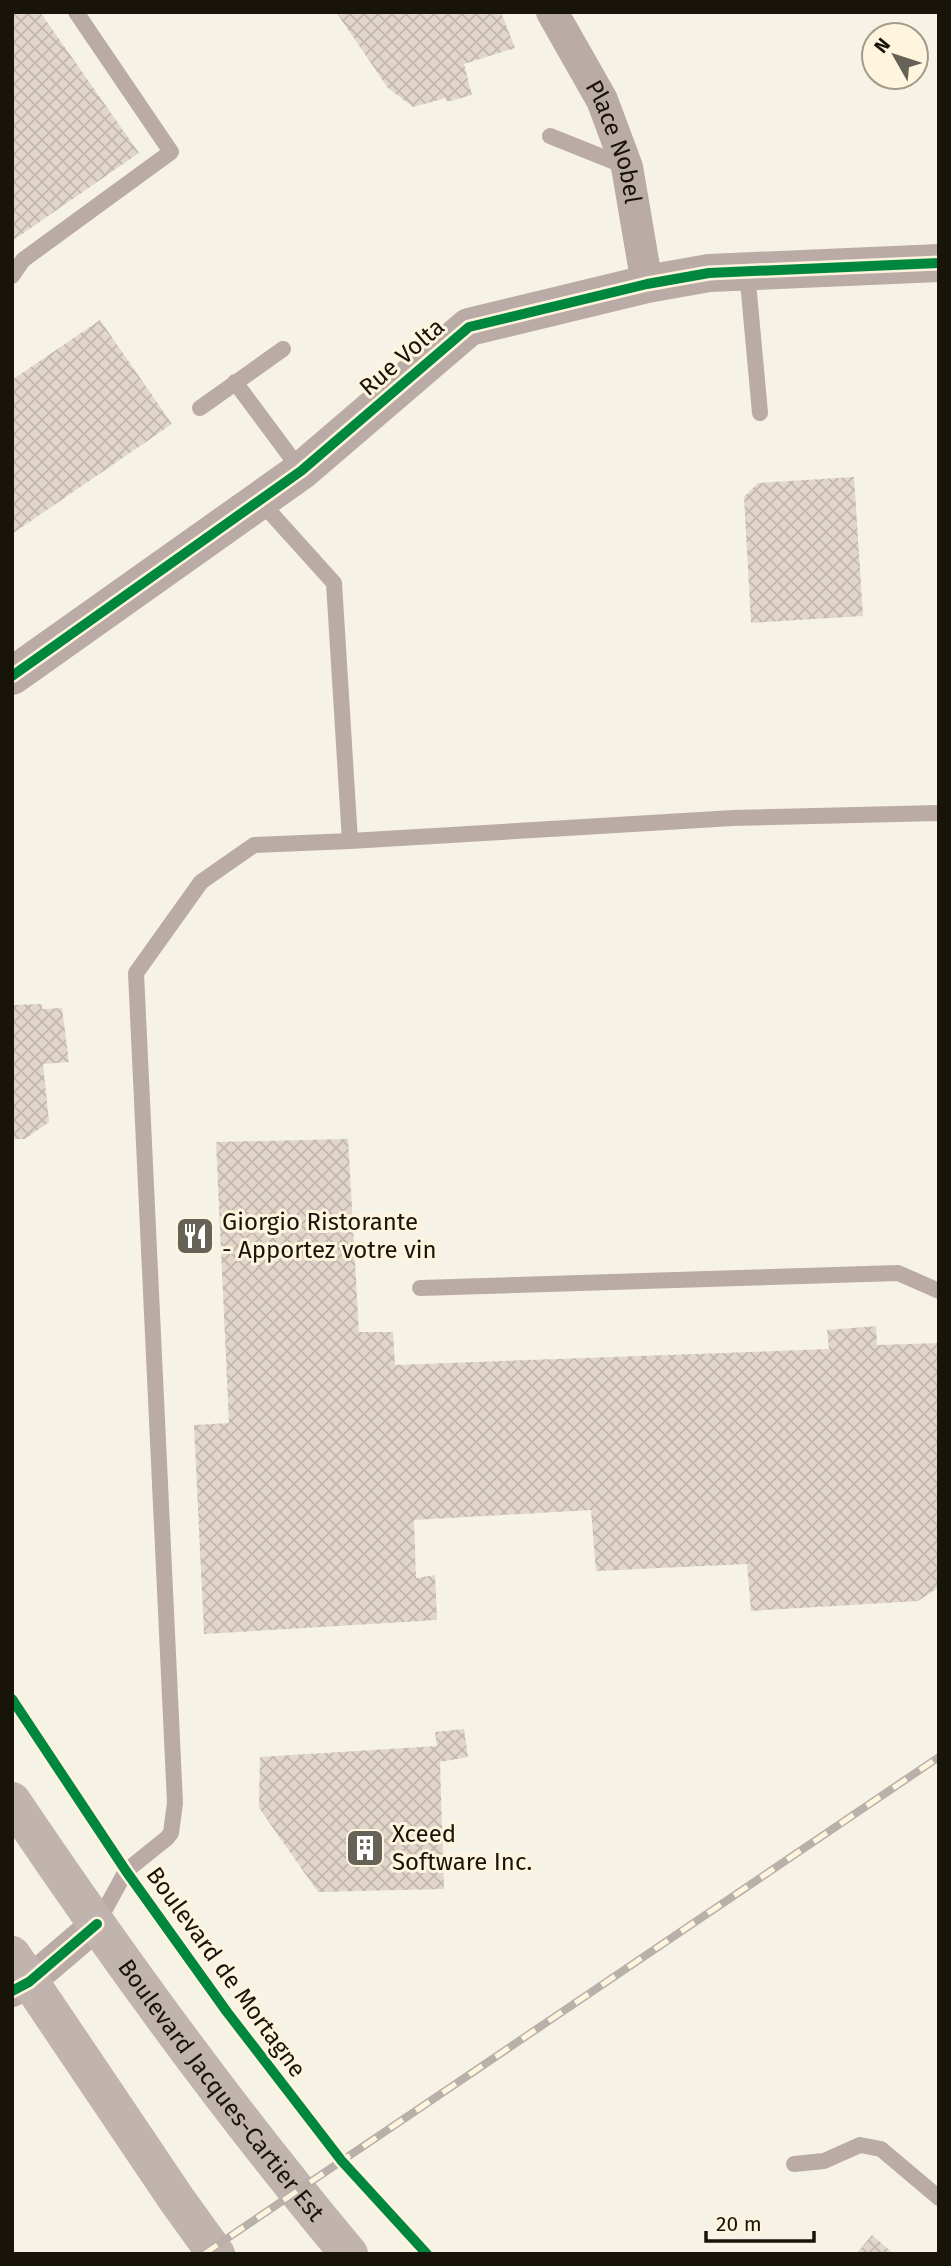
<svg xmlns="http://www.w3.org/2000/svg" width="951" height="2266" viewBox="0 0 951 2266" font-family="'Fira Sans',sans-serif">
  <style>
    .building { fill: url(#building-cross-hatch) }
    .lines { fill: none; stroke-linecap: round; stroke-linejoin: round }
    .service { stroke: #baaba6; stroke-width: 16 }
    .minor { stroke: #baaba6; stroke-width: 32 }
    .tertiary { stroke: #baaba6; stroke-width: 38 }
    .secondary { stroke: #c1b3ae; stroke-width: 38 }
    .rail-casing { stroke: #b8b0a9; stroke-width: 8 }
    .rail { stroke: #fff5de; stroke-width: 5; stroke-dasharray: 16; stroke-linecap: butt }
    .cycleway-casing { stroke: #fff5de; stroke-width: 15 }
    .cycleway { stroke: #00873e; stroke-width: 10 }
    .labels { text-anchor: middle; stroke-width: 6; stroke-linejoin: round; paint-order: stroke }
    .street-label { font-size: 24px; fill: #18140a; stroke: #fff5de }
    .poi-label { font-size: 24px; fill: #18140a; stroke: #fff5de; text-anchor: start }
  </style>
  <defs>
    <pattern id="building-cross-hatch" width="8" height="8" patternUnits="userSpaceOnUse" patternTransform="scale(1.75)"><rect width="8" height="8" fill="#e2d6ca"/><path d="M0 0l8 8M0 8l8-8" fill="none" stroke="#c1b7ac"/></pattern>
  </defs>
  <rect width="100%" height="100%" fill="#f7f2e6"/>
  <path class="building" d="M12 12H40L139 153 12 241Z
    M336 12H501L515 48 464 64 472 95 447 102 446 98 413 107 388 88Z
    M100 320 172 424 12 534V380Z
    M854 477 863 616 751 623 744 497 758 483Z
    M42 1004V1009L62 1008 69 1062 43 1064 49 1122 25 1139H12V1005Z
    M348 1139 359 1332H393L395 1365 829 1349 827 1330 876 1326 877 1345 939 1343V1587L918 1601 751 1611 747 1564 596 1571 591 1510 414 1520 416 1578 435 1575 437 1620 204 1634 194 1425 229 1423 216 1142Z
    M464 1729 468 1757 440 1762 444 1889 318 1892 259 1808 260 1757 437 1746 435 1732Z
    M872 2235 894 2254H856Z"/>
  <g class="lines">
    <path class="service" d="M550 136 625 166
      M747 271 760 413
      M12 276 23 260 171 152 76 12
      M235 382 301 471
      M200 408 283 349
      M260 501 334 583 350 841
      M420 1288 898 1273 939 1291
      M97 1924 126 1871 167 1838 171 1833 175 1803 136 973 201 882 254 845 350 841 733 818 939 813
      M794 2164 824 2161 860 2145 881 2149 939 2198"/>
    <g class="minor">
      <path id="s1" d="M552 12 602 100 627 167 647 284"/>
      <path d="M12 1991 29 1982 97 1924"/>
    </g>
    <path class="tertiary" d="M12 676 301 471 469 327 647 284 709 273 939 263"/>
    <g class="secondary">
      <path id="s2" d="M12 1801C117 1957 228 2110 349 2254"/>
      <path d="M12 1955 177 2200 216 2254"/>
    </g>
    <defs>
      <path id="rail" d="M204 2254 939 1757"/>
    </defs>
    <use href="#rail" class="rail-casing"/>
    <use href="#rail" class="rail"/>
    <defs>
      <path id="cycleway" d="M12 676 301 471 469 327 647 284 709 273 939 263
        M12 1699 126 1871 227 2012 341 2160 427 2254
        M12 1991 29 1982 97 1924"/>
    </defs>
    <use href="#cycleway" class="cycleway-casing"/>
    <use href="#cycleway" class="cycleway"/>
  </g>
  <defs>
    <symbol id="restaurant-square" viewBox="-11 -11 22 22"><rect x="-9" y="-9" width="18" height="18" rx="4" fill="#666257" stroke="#fff5de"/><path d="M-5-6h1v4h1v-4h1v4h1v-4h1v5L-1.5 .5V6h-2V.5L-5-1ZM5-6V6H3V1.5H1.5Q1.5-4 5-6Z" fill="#fff"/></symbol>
    <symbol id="building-square" viewBox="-11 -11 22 22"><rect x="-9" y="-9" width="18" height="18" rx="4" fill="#666257" stroke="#fff5de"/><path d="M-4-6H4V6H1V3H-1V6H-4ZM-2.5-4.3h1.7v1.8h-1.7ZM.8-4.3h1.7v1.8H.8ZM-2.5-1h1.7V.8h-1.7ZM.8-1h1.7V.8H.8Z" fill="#fff"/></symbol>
  </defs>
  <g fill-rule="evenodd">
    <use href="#restaurant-square" x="173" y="1214" width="44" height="44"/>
    <use href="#building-square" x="343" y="1826" width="44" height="44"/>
  </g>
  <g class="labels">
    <g class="street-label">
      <text dy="8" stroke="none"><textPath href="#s1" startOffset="145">Place Nobel</textPath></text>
      <text transform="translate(402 357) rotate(-41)" y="8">Rue Volta</text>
      <text transform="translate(226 1972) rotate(54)" y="8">Boulevard de Mortagne</text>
      <text dy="8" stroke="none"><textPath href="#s2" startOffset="357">Boulevard Jacques-Cartier Est</textPath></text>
    </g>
    <g class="poi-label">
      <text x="222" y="1230">Giorgio Ristorante<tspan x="222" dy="28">- Apportez votre vin</tspan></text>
      <text x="392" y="1842">Xceed<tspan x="392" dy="28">Software Inc.</tspan></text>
    </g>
  </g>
  <rect width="951" height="2266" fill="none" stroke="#18140a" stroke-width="28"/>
  <g transform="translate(895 56) rotate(309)"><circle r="33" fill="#fff5de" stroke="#a39b89" stroke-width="2"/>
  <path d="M0-5L12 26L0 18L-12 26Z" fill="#666257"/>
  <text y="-10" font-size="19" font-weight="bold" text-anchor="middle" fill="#18140a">N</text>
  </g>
  <path d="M706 2231v10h108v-10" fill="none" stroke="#18140a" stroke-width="3.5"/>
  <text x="716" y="2231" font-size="21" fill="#18140a" stroke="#fff5de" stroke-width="5" paint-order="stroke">20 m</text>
</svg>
